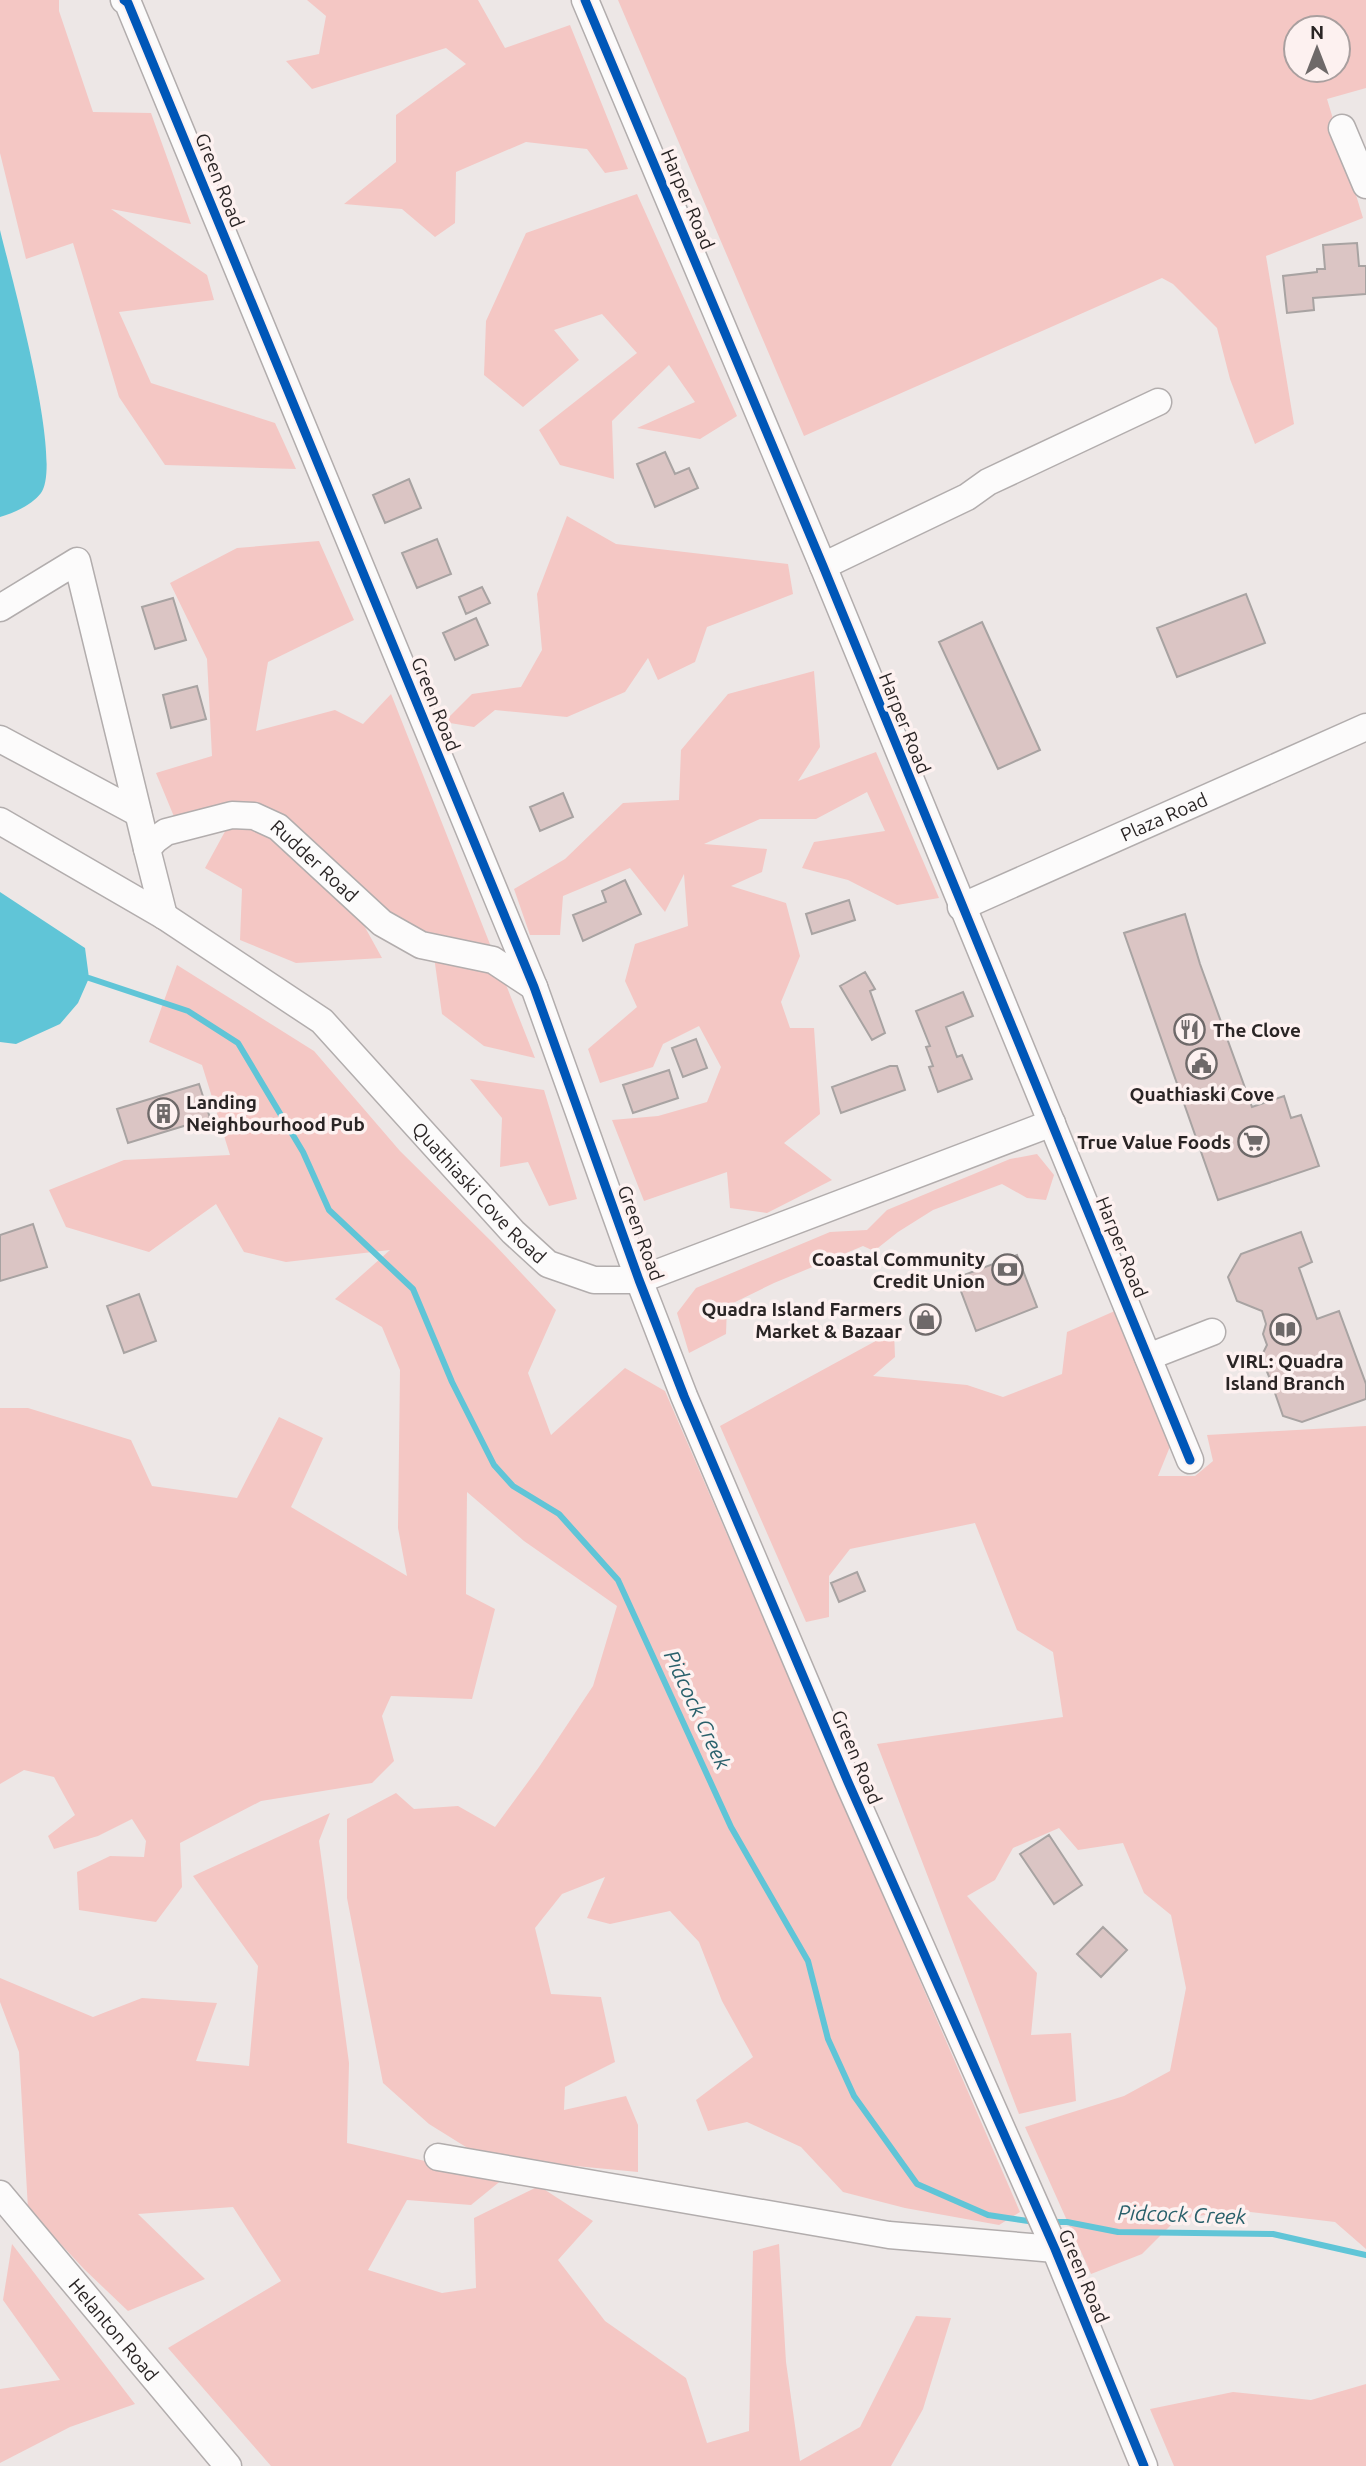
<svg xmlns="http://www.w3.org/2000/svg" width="1366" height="2466" viewBox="0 0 1366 2466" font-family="Ubuntu,sans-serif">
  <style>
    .green { fill: #f4c7c4; fill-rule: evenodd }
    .water { fill: #60c5d7 }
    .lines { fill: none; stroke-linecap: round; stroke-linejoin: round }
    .stream { stroke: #60c5d7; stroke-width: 6 }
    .building { fill: #dbc5c4; stroke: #a8a3a2; stroke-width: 2 }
    .minor-casing { stroke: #b2adad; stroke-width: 29 }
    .minor { stroke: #fcfbfb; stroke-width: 26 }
    .cycleway-casing { stroke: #fdf1f0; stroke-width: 13 }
    .cycleway { stroke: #0057b8; stroke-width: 9 }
    .labels { text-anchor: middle; stroke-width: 7; stroke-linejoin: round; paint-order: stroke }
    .street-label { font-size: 19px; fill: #2a2525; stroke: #fdf1f0 }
    .poi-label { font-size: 19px; font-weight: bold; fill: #2a2525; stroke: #fdf1f0; text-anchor: end }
    .water-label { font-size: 21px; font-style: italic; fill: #29606b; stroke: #fdf1f0 }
  </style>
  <rect width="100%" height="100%" fill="#ede7e6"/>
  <path class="green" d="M0 0H59V11L93 112 151 113 191 224 111 209 207 275 214 300 119 312 151 383 275 423 296 469 165 465 119 397 73 243 26 259 0 153Z
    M307 0H478L505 48 570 25 628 169 605 173 587 149 526 142 456 172 455 223 435 237 402 209 344 204 396 162V115L466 64 446 48 312 89 286 61 319 54 326 16Z
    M618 0H1366V88L1327 99 1363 218 1266 256 1294 424 1255 444 1230 379 1217 328 1173 284 1162 278 804 436ZM1296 28H1338V70H1296Z
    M637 194 737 416 700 439 637 428 695 402 669 365 612 421 614 479 560 465 539 430 637 353 602 314 554 330 579 360 523 407 484 375 486 321 526 233Z
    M567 516 616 544 788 564 793 594 707 627 695 662 658 680 648 658 625 692 567 717 495 710 474 727 444 722 472 694 521 687 542 650 537 594Z
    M319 541 354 620 268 662 256 731 335 710 363 724 391 694 535 1058 484 1046 442 1014 432 942 361 920 382 958 296 963 240 940 242 889 205 868 228 826 175 819 156 773 212 756 207 659 170 583 237 548Z
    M814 671 820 747 798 781 876 752 939 898 897 905 848 880 802 868 814 842 885 831 867 792 816 819H760L704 844 767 849 762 872 731 886 786 903 800 956 781 1002 790 1028H814L820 1114 784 1143 832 1180 767 1213 730 1208 727 1172 644 1201 612 1120 658 1116 707 1102 721 1067 699 1026 663 1044 653 1067 600 1083 588 1049 637 1007 625 981 635 944 688 926 684 874 665 912 630 868 563 896 560 935H530L514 889 565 859 623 803 679 800 681 750 728 694Z
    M177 965 314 1051 400 1151 493 1243 556 1310 528 1373 551 1435 625 1368 665 1391 1020 2212 999 2225 905 2208 843 2192 801 2147 747 2122 708 2131 696 2100 753 2057 722 2001 699 1942 670 1911 610 1924 587 1918 605 1877 562 1894 535 1928 551 1994 601 1997 615 2062 565 2087 564 2110 626 2096 638 2125V2172L482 2157 429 2124 383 2083 347 1898V1819L396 1793 414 1809 458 1806 495 1827 539 1767 593 1686 617 1606 524 1541 467 1492 466 1594 495 1609 472 1699 391 1696 382 1716 394 1761 372 1783 261 1801 180 1843 182 1887 156 1922 79 1910 77 1872 110 1856 144 1857 146 1841 132 1819 98 1836 54 1849 48 1836 75 1815 54 1777 24 1770 0 1784V1408H28L131 1440 152 1486 237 1498 279 1417 323 1438 291 1507 407 1576 398 1528 400 1370 382 1327 335 1299 390 1250 286 1262 244 1252 216 1204 149 1252 66 1227 49 1190 124 1160 230 1155 202 1065 149 1042Z
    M470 1079 544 1090 577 1199 549 1206 528 1162 500 1167 502 1118Z
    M1037 1154 1054 1175 1046 1200 1027 1198 1002 1184 933 1210 898 1232 874 1251 863 1246 774 1283 727 1306 726 1334 689 1353 677 1313 696 1288 830 1232 867 1230 887 1210 1010 1159Z
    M1117 1310 1171 1444 1158 1476H1195L1213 1461 1207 1435 1366 1426V2249L1335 2222 1233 2210 1176 2220 1142 2254 1091 2274 1025 2127 1124 2096 1170 2071 1186 1988 1171 1915 1144 1893 1123 1843 1078 1850 1059 1828 1013 1848 995 1880 967 1896 1037 1973 1031 2035 1071 2033 1076 2101 1019 2114 877 1744 1063 1717 1053 1652 1017 1630 975 1523 850 1549 829 1576V1617L806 1622 720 1426 894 1331 895 1357 873 1376 967 1385 1003 1397 1062 1374 1067 1332Z
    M330 1813 319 1841 349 2063 347 2143 503 2179 471 2205 407 2200 368 2270 442 2293 476 2288 474 2218 539 2186 593 2221 558 2260 605 2321 686 2378 707 2443 749 2431 753 2251 779 2244 786 2362 800 2461 860 2427 916 2316 951 2318 923 2409 891 2466H271L168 2348 281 2281 233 2207 138 2214 205 2279 128 2311 84 2269 28 2209 19 2052 0 2002V1978L93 2017 142 1998 217 2003 196 2061 249 2066 258 1966 193 1876Z
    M12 2244 135 2404 70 2427 0 2463V2389L60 2380 3 2300Z
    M1366 2384V2466H1174L1150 2409 1233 2392 1311 2400Z"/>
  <path class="water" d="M0 230C10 272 64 462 41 493 32 505 14 513 0 517Z
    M0 892 85 948 89 978 78 1003 60 1024 16 1044 0 1042Z"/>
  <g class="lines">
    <path class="stream" d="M89 978 188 1011 238 1043 303 1152 329 1210 413 1289 452 1382 494 1465 513 1486 559 1514 618 1580 731 1827 808 1961 828 2039 854 2096 917 2184 988 2215 1035 2222
      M1049 2222H1067L1118 2232 1273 2234 1366 2255"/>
  </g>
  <path class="building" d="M1357 243 1359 266H1366V294L1313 298 1314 310 1287 313 1283 276 1317 272V269H1325L1323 245Z
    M665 452 675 474 689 468 698 488 655 507 637 464Z
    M409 479 421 508 385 523 373 495Z
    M437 539 451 574 417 588 402 553Z
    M482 587 490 603 466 614 459 597Z
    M1246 594 1265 643 1177 677 1157 628Z
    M173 598 186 640 155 649 142 607Z
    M476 618 488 645 455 660 443 633Z
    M982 622 1040 750 998 769 939 642Z
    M197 686 206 719 171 728 163 695Z
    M563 793 573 817 540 831 530 807Z
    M625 880 641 914 583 941 573 915 606 902 602 891Z
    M849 900 855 920 812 934 806 914Z
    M1185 914 1200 964 1252 1107 1284 1096 1291 1118 1301 1115 1319 1166 1218 1200 1124 933Z
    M865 972 875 989 870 991 885 1033 872 1040 840 986Z
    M963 992 973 1016 946 1027 957 1057 962 1055 972 1079 938 1092 929 1067 933 1066 926 1047 930 1046 916 1011Z
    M696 1039 707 1068 683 1077 672 1048Z
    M890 1066H897L905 1090 841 1113 832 1087Z
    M669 1070 678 1098 633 1113 623 1085Z
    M199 1084 210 1118 128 1143 117 1109Z
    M33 1224 47 1267 0 1281V1235Z
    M1301 1232 1312 1262 1299 1268 1317 1319 1339 1311 1366 1384V1399L1302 1422 1283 1416 1275 1393 1279 1384 1270 1379 1261 1357 1267 1345 1263 1334 1266 1324 1262 1311 1237 1301 1228 1277 1241 1254Z
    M1017 1255 1037 1307 976 1331 956 1278Z
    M139 1294 156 1341 124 1353 107 1306Z
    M857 1572 865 1591 839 1602 831 1583Z
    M1049 1835 1082 1885 1054 1904 1020 1854Z
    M1103 1927 1127 1950 1101 1977 1077 1954Z"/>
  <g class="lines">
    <defs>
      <g id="minor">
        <path d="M124 0 128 3 534 987 639 1280 684 1396 848 1782 1055 2249 1144 2466"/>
        <path d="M585 0 823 566 1190 1460"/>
        <path d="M1342 128 1366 185"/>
        <path d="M823 566 967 497 988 482 1158 402"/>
        <path d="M0 608 77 561 147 849"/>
        <path d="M0 739 138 813"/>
        <path id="s1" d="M0 821 164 916 322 1021 513 1232 548 1264 594 1280H639L1052 1123"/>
        <path id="s2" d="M961 907 1366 727"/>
        <path id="s3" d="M164 916 147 849 155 840 166 832 232 815 254 816 278 827 382 923 421 945 493 960 534 987"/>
        <path d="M1148 1357 1212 1332"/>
        <path d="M438 2157 889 2235 1055 2249"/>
        <path id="s4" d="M0 2194 228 2466"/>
      </g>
    </defs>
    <use href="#minor" class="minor-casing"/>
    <use href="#minor" class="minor"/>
    <defs>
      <path id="cycleway" d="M124 0 128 3 534 987 639 1280 684 1396 848 1782 1055 2249 1144 2466
        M585 0 823 566 1190 1460"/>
    </defs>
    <use href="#cycleway" class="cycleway-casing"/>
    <use href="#cycleway" class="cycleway"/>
  </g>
  <defs>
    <symbol id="restaurant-ring" viewBox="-11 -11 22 22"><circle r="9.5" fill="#fdf1f0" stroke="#6e6969" stroke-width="1.5"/><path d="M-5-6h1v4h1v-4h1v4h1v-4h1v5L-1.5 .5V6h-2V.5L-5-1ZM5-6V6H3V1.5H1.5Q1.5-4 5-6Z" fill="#6e6969"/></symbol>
    <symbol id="civic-ring" viewBox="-11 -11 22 22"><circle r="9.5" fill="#fdf1f0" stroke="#6e6969" stroke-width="1.5"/><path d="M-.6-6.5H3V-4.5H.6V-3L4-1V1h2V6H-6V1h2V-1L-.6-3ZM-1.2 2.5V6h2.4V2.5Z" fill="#6e6969"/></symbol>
    <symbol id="building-ring" viewBox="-11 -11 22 22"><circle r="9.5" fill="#fdf1f0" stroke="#6e6969" stroke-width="1.5"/><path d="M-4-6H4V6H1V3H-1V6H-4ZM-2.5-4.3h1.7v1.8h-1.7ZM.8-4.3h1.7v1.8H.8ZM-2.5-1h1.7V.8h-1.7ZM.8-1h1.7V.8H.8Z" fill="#6e6969"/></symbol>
    <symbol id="supermarket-ring" viewBox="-11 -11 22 22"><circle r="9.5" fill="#fdf1f0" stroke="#6e6969" stroke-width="1.5"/><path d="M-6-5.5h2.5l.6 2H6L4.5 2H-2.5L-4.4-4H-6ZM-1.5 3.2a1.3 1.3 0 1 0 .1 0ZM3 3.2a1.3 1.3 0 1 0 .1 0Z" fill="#6e6969"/></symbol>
    <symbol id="bank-ring" viewBox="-11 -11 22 22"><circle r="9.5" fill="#fdf1f0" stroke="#6e6969" stroke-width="1.5"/><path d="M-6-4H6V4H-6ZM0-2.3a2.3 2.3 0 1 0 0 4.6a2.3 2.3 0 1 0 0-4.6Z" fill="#6e6969"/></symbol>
    <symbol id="shop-ring" viewBox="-11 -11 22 22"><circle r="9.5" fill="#fdf1f0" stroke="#6e6969" stroke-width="1.5"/><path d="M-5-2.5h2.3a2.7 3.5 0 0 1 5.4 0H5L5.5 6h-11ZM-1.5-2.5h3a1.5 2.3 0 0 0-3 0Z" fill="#6e6969"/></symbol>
    <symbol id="library-ring" viewBox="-11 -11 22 22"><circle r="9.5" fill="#fdf1f0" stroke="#6e6969" stroke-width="1.5"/><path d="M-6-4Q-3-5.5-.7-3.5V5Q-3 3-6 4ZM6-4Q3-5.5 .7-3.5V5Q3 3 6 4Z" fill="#6e6969"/></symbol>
  </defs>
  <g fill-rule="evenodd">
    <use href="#restaurant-ring" x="1172" y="1012" width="35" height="35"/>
    <use href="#civic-ring" x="1184" y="1046" width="35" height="35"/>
    <use href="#building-ring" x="146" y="1096" width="35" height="35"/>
    <use href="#supermarket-ring" x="1236" y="1124" width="35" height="35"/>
    <use href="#bank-ring" x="990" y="1252" width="35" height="35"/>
    <use href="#shop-ring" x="908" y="1302" width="35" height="35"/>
    <use href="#library-ring" x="1268" y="1312" width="35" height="35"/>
  </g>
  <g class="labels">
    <g class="street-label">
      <text transform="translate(220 180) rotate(68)" y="7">Green Road</text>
      <text transform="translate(688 199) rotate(67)" y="7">Harper Road</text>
      <text transform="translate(436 704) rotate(68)" y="7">Green Road</text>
      <text transform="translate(905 723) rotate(68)" y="7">Harper Road</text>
      <text dy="7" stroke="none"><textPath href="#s2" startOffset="222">Plaza Road</textPath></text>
      <text dy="7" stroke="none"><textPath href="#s3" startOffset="261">Rudder Road</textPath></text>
      <text dy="7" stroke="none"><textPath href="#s1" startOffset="612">Quathiaski Cove Road</textPath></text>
      <text transform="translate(641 1233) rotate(70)" y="7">Green Road</text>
      <text transform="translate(1122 1247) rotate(68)" y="7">Harper Road</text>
      <text transform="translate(857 1757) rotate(67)" y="7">Green Road</text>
      <text transform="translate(1084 2276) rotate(67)" y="7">Green Road</text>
      <text dy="7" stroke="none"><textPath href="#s4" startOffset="177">Helanton Road</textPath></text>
    </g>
    <g class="poi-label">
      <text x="1213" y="1037" text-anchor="start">The Clove</text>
      <text x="1202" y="1101" text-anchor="middle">Quathiaski Cove</text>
      <text x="186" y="1109" text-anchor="start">Landing<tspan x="186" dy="22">Neighbourhood Pub</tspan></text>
      <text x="1231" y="1149">True Value Foods</text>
      <text x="985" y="1266">Coastal Community<tspan x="985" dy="22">Credit Union</tspan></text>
      <text x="902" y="1316">Quadra Island Farmers<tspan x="902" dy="22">Market &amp; Bazaar</tspan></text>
      <text x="1285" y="1368" text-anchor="middle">VIRL: Quadra<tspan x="1285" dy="22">Island Branch</tspan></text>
    </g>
    <g class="water-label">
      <text transform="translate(697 1710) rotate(65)" y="7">Pidcock Creek</text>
      <text transform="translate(1182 2215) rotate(2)" y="7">Pidcock Creek</text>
    </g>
  </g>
  <g transform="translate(1317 49)"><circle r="33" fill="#fdf1f0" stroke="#a99f9f" stroke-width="2"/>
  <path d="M0-5L12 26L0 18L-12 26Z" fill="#6e6969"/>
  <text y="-10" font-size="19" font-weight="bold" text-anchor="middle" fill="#2a2525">N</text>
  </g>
</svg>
